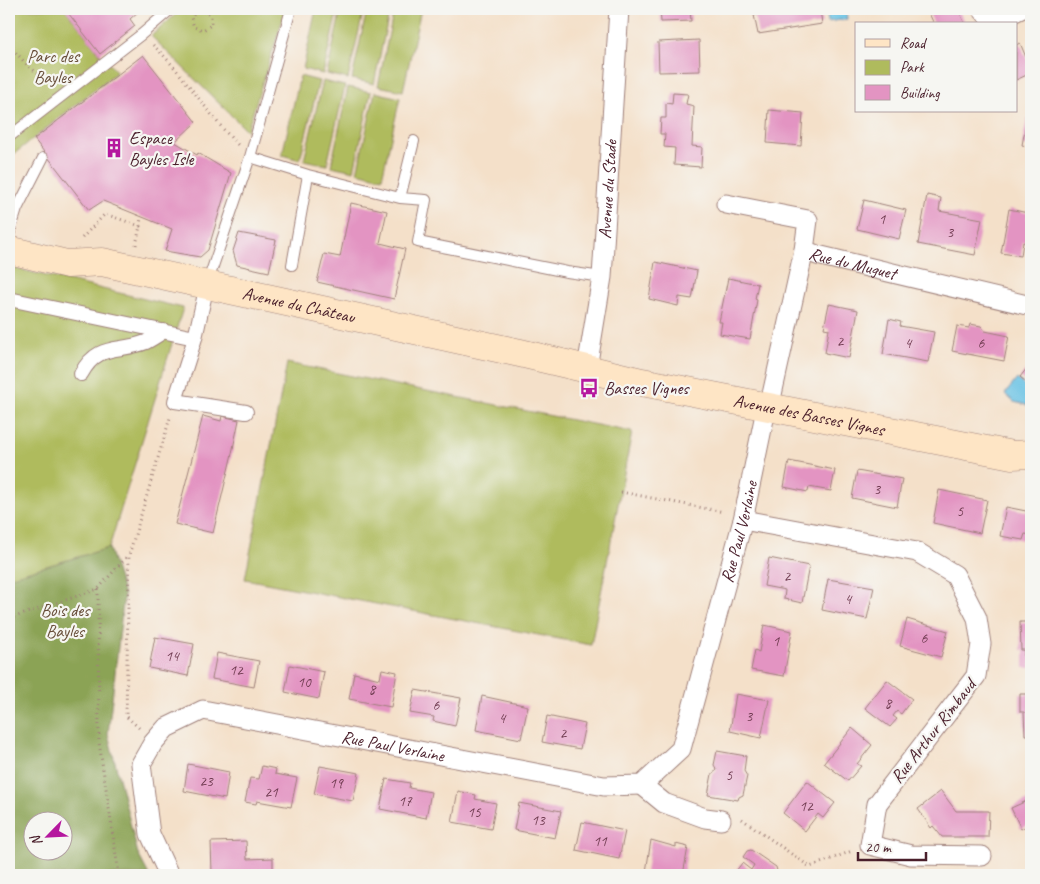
<svg xmlns="http://www.w3.org/2000/svg" width="1040" height="884" viewBox="0 0 1040 884" font-family="Caveat,sans-serif">
  <style>
    .green { fill: #afbb5d; stroke: #7c6d44 }
    .forest { fill: #8ba354; stroke: #6a6140; fill-rule: evenodd }
    .water { fill: #66c1e4; stroke: #587088 }
    .building { fill: #e394c2 }
    .lines { fill: none; stroke-linecap: round; stroke-linejoin: round }
    .service-casing { stroke: #9f807a; stroke-width: 12 }
    .pedestrian-casing { stroke: #9f807a; stroke-width: 16 }
    .minor-casing { stroke: #9f807a; stroke-width: 21 }
    .secondary-casing { stroke: #9f807a; stroke-width: 29 }
    .path { stroke: #9f807a; stroke-width: 3; stroke-dasharray: 1 4; stroke-linecap: butt }
    .service { stroke: #fff; stroke-width: 10 }
    .pedestrian { stroke: #fff; stroke-width: 14 }
    .minor { stroke: #fff; stroke-width: 19 }
    .secondary { stroke: #fee5c5; stroke-width: 28 }
    .labels { text-anchor: middle; stroke-width: 4.5; stroke-linejoin: round; paint-order: stroke }
    .number-label { font-size: 15px; fill: #703c51 }
    .park-label { font-size: 18px; fill: #684e3a; stroke: #f6f6f2 }
    .poi-label { font-size: 18px; fill: #4a1f2b; stroke: #f6f6f2; text-anchor: start }
    .street-label { font-size: 18px; fill: #4a1f2b; stroke: #f6f6f2 }
  </style>
  <rect width="100%" height="100%" fill="#f6f6f2"/>
  <filter id="ink" filterUnits="userSpaceOnUse"><feTurbulence type="fractalNoise" baseFrequency=".02" numOctaves="2"/><feDisplacementMap in="SourceGraphic" scale="10" xChannelSelector="R" yChannelSelector="G"/><feConvolveMatrix kernelMatrix="1 2 1 2 8 2 1 2 1" color-interpolation-filters="sRGB"/></filter>
  <filter id="wash" filterUnits="userSpaceOnUse"><feTurbulence type="fractalNoise" baseFrequency=".0096" numOctaves="4" result="noise"/><feDisplacementMap in="SourceGraphic" scale="20" xChannelSelector="R" yChannelSelector="G"/><feGaussianBlur stdDeviation="1.12" result="paint"/><feColorMatrix in="noise" values="0 0 0 0 0 0 0 0 0 0 0 0 0 0 0 0 0 1.4 0 .05"/><feComposite in="paint" operator="in"/></filter>
  <g filter="url(#wash)">
    <rect width="100%" height="100%" fill="#f4e0c9"/>
    <path class="green" d="M9 9H65L100 54 117 72 9 158Z
      M182 9H286L247 131 151 36Z
      M316 9H338L323 74 303 69Z
      M341 9H364L348 79 327 74Z
      M367 9H390L374 84 352 79Z
      M394 9H421L403 91 378 86Z
      M300 76 319 81 300 160 282 155Z
      M323 81 345 86 327 165 304 160Z
      M348 87 371 92 354 171 331 166Z
      M375 92 400 98 382 178 357 172Z
      M9 267 183 308 109 548 9 577Z
      M287 363 632 432 591 645 245 579Z"/>
    <path class="forest" d="M109 548 124 595 108 734 138 854 149 875H9V577ZM32 822H62V852H32Z"/>
    <path class="water" d="M826 9H846L847 19 828 22Z
      M1017 379 1031 391V406L1014 402 1005 394Z"/>
    <g id="blocks">
      <path class="building" d="M65 9H139L140 10 130 19 135 26 100 54Z
        M660 9H690L691 21 661 22Z
        M762 9H820L822 24 758 34 754 15 763 14Z
        M927 9H958L965 24H934Z
        M699 40 700 71 659 72 658 42Z
        M1020 43 1031 69V73L1016 80V45Z
        M143 55 196 122 175 142 197 155 198 153 231 173 208 250 200 257 165 251 172 229 103 201 89 210 34 139Z
        M673 93 688 94 686 104 694 106 692 146 702 147 701 167 674 165 675 148 664 147 665 134H660L661 118H666V103L672 104Z
        M769 110 803 113 801 146 767 143Z
        M1027 119 1031 120V147L1022 145Z
        M927 195 941 198 939 211 982 219 975 255 918 244Z
        M864 200 906 210 899 239 857 229Z
        M351 203 387 211 380 243 405 249 394 299 317 282 324 254 340 257Z
        M1009 209 1028 213 1027 219H1031V244L1023 242 1021 256 1001 253Z
        M239 233 276 240 269 272 237 265 233 251Z
        M655 262 697 271 692 299 679 297 678 306 649 299Z
        M728 278 758 284 755 299 757 300 750 339 720 334 722 322H719Z
        M829 304 858 310 849 358 825 353 829 329 824 328Z
        M889 319 901 322 900 326 934 332 928 362 883 354Z
        M970 324 981 326 985 331 1009 336 1004 361 952 351 957 326 969 328Z
        M1031 363V386L1020 377Z
        M203 416 221 421 222 416 239 420 231 458 213 533 175 524Z
        M789 461 835 470 831 491 809 487 808 492 784 487Z
        M857 471 902 479 897 507 852 498Z
        M939 490 987 500 980 533 933 523Z
        M1006 507 1031 512V535L1025 534 1023 540 1000 536Z
        M769 558 809 566 802 603 784 599 785 590 764 586Z
        M828 579 874 587 867 619 822 610Z
        M907 619 948 631 941 657 900 646Z
        M1020 622H1031V668H1024V650H1021Z
        M764 625 792 631 784 676 751 670 755 650 759 652Z
        M155 637 194 644 188 676 149 668Z
        M217 653 259 661 254 687 212 679Z
        M290 665 324 672 319 699 285 692Z
        M382 669 397 672 391 707 349 699 354 673 380 679Z
        M887 680 912 699 901 714 897 711 893 716 897 719 890 727 865 708Z
        M415 690 461 698 455 726 433 721 434 717 410 713Z
        M736 694 769 700 761 738 730 731Z
        M1020 694H1031V735H1025L1024 712H1020Z
        M482 696 528 706 521 739 476 730Z
        M547 716 585 724 580 749 542 742Z
        M852 728 872 745 857 764 861 766 848 781 824 763Z
        M717 751 746 756 744 771 747 776 743 795 739 797 738 800 708 795 712 774 717 770 714 765Z
        M188 764 229 772 225 799 184 791Z
        M262 766 276 769 275 774 297 778 291 807 257 801 256 804 245 802 250 778 259 779Z
        M320 766 359 773 353 801 314 794Z
        M386 779 410 783 409 788 431 792 426 818 380 809Z
        M807 781 835 803 823 818 818 814 805 831 783 813Z
        M1031 789V824L1021 829 1011 808 1031 799 1027 791Z
        M458 791 476 795 475 799 496 803 491 829 452 822Z
        M941 791 956 811H989L988 837H942L933 826 931 828 918 809Z
        M519 803 561 811 555 838 514 830Z
        M582 822 625 831 619 859 576 850Z
        M651 840 676 847V844L688 847 683 875H665L646 872Z
        M246 841 247 859 273 858V875H200L201 873H212L211 842Z
        M751 850 776 867 778 875H733L742 863 751 870 754 865 743 857 747 851Z"/>
    </g>
  </g>
  <g filter="url(#ink)">
    <use href="#blocks" fill-opacity="0" stroke="#9f807a" stroke-width="1"/>
    <g class="lines">
      <defs>
        <path id="service" d="M9 137 142 34 171 9
          M250 157 308 175 400 198 414 141
          M400 198 426 200 418 242 567 272 602 277
          M9 235 17 209 43 158
          M292 265 308 175
          M207 284 250 157 291 9"/>
        <path id="pedestrian" d="M207 285 195 338 175 401 246 412
          M9 299 195 338
          M81 374C98 342 119 353 146 342 152 339 158 335 164 331"/>
        <g id="minor">
          <path d="M982 9 993 22 1021 9"/>
          <path d="M726 204 808 220 804 250"/>
          <path id="s1" d="M587 368 602 277 619 9"/>
          <path d="M743 520 917 552 955 575 977 618 981 644 976 676 877 804 870 845 911 855 982 856"/>
          <path d="M642 785 664 803 705 818 721 820"/>
          <path id="s2" d="M169 875 150 834 141 764 153 743 166 728 203 710 604 786 642 785 681 749 743 520 764 419 771 399 804 250 817 255 1031 306"/>
        </g>
        <g id="secondary">
          <path id="s3" d="M9 250 67 264 102 262 520 353 642 382 1012 455 1031 454"/>
        </g>
      </defs>
      <use href="#service" class="service-casing"/>
      <use href="#pedestrian" class="pedestrian-casing"/>
      <use href="#minor" class="minor-casing"/>
      <use href="#secondary" class="secondary-casing"/>
      <path class="path" d="M205 9 211 16V25L203 30 194 27 191 18 196 11Z
        M9 45 28 66 53 84
        M153 45C185 75 207 114 238 145
        M82 238 105 214 140 226 141 217
        M136 245 140 226
        M621 492 724 512
        M98 589 99 742 119 875
        M9 619 98 589 128 555
        M139 728 126 716 129 555 170 418
        M742 819 810 867 852 851"/>
      <use href="#service" class="service"/>
      <use href="#pedestrian" class="pedestrian"/>
      <use href="#minor" class="minor"/>
      <use href="#secondary" class="secondary"/>
    </g>
  </g>
  <defs>
    <symbol id="building-bare" viewBox="-9 -9 18 18"><path d="M-4-6H4V6H1V3H-1V6H-4ZM-2.5-4.3h1.7v1.8h-1.7ZM.8-4.3h1.7v1.8H.8ZM-2.5-1h1.7V.8h-1.7ZM.8-1h1.7V.8H.8Z" fill="#b5179e" stroke="#f6f6f2" stroke-width="2.5" paint-order="stroke"/></symbol>
    <symbol id="bus-bare" viewBox="-9 -9 18 18"><path d="M-5-6H5V4H4V6H2V4H-2V6H-4V4H-5ZM-3.5-4V0h7V-4ZM-3.5 1.2v1.5H-2V1.2ZM2 1.2v1.5H3.5V1.2Z" fill="#b5179e" stroke="#f6f6f2" stroke-width="2.5" paint-order="stroke"/></symbol>
  </defs>
  <g fill-rule="evenodd">
    <use href="#building-bare" x="100" y="134" width="28" height="28"/>
    <use href="#bus-bare" x="575" y="374" width="28" height="28"/>
  </g>
  <g class="labels">
    <g class="number-label">
      <text x="882" y="224">1</text>
      <text x="950" y="237">3</text>
      <text x="840" y="346">2</text>
      <text x="908" y="348">4</text>
      <text x="981" y="348">6</text>
      <text x="877" y="494">3</text>
      <text x="960" y="516">5</text>
      <text x="787" y="581">2</text>
      <text x="848" y="604">4</text>
      <text x="924" y="643">6</text>
      <text x="776" y="646">1</text>
      <text x="172" y="661">14</text>
      <text x="236" y="675">12</text>
      <text x="304" y="687">10</text>
      <text x="372" y="694">8</text>
      <text x="888" y="708">8</text>
      <text x="436" y="710">6</text>
      <text x="749" y="721">3</text>
      <text x="502" y="723">4</text>
      <text x="563" y="738">2</text>
      <text x="729" y="780">5</text>
      <text x="206" y="786">23</text>
      <text x="336" y="788">19</text>
      <text x="271" y="797">21</text>
      <text x="405" y="806">17</text>
      <text x="806" y="811">12</text>
      <text x="474" y="817">15</text>
      <text x="538" y="825">13</text>
      <text x="600" y="846">11</text>
    </g>
    <g class="park-label">
      <text x="53" y="62">Parc des<tspan x="53" dy="21">Bayles</tspan></text>
      <text x="65" y="616">Bois des<tspan x="65" dy="21">Bayles</tspan></text>
    </g>
    <g class="poi-label">
      <text x="129" y="144">Espace<tspan x="129" dy="21">Bayles Isle</tspan></text>
      <text x="604" y="394">Basses Vignes</text>
    </g>
    <g class="street-label">
      <text dy="6" stroke="none"><textPath href="#s1" startOffset="180">Avenue du Stade</textPath></text>
      <text dy="6" stroke="none"><textPath href="#s2" startOffset="1265">Rue du Muguet</textPath></text>
      <text dy="6" stroke="none"><textPath href="#s3" startOffset="296">Avenue du Château</textPath></text>
      <text dy="6" stroke="none"><textPath href="#s3" startOffset="818">Avenue des Basses Vignes</textPath></text>
      <text dy="6" stroke="none"><textPath href="#s2" startOffset="925">Rue Paul Verlaine</textPath></text>
      <text transform="translate(933 731) rotate(-52)" y="6">Rue Arthur Rimbaud</text>
      <text dy="6" stroke="none"><textPath href="#s2" startOffset="394">Rue Paul Verlaine</textPath></text>
    </g>
  </g>
  <rect width="1040" height="884" fill="none" stroke="#f6f6f2" stroke-width="30"/>
  <rect x="855" y="22" width="162" height="90" fill="#f6f6f2" stroke="#b1a0a2"/>
  <rect x="865" y="39" width="25" height="8" fill="#fee5c5" stroke="#b1a0a2"/>
  <text x="900" y="48" font-size="15" fill="#4a1f2b">Road</text>
  <rect x="865" y="60" width="25" height="15" fill="#afbb5d" stroke="#b1a0a2"/>
  <text x="900" y="72" font-size="15" fill="#4a1f2b">Park</text>
  <rect x="865" y="85" width="25" height="15" fill="#e394c2" stroke="#b1a0a2"/>
  <text x="900" y="98" font-size="15" fill="#4a1f2b">Building</text>
  <g transform="translate(48 836) rotate(246)"><circle r="24" fill="#f6f6f2" stroke="#b1a0a2"/>
  <path d="M0-4L9 19L0 12L-9 19Z" fill="#b5179e"/>
  <text y="-8" font-size="14" font-weight="bold" text-anchor="middle" fill="#4a1f2b">N</text>
  </g>
  <path d="M858 852v8h68v-8" fill="none" stroke="#4a1f2b" stroke-width="2.5"/>
  <text x="865" y="852" font-size="15" fill="#4a1f2b" stroke="#f6f6f2" stroke-width="4" paint-order="stroke">20 m</text>
</svg>
